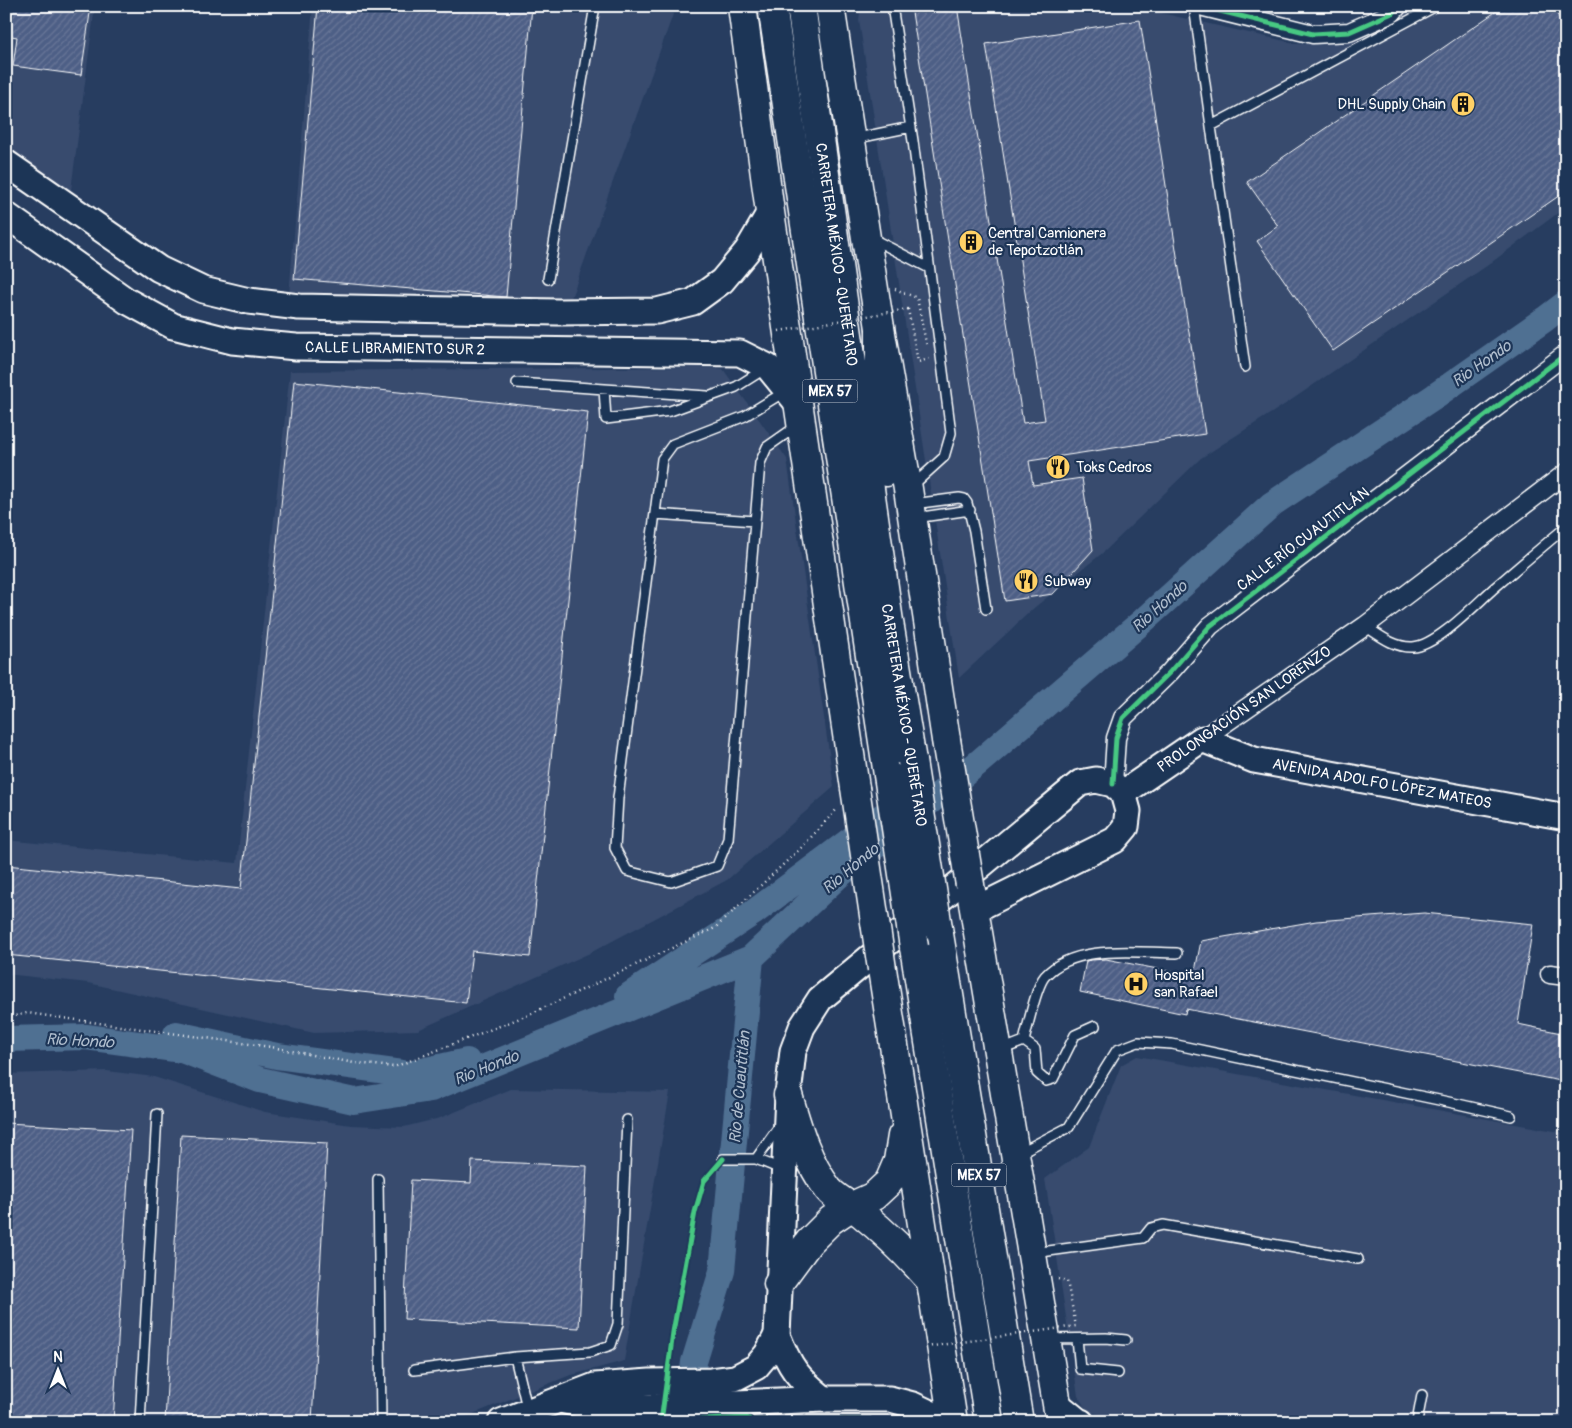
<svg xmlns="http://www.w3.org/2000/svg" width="1572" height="1428" viewBox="0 0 1572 1428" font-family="Pangolin,sans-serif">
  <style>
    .built { fill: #374b6e }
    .forest { fill: url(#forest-firs); stroke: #a6b9ba }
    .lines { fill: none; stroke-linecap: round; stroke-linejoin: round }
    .river { stroke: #506f92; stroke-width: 26 }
    .building { fill: url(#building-hatch); stroke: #fff }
    .lane-casing { stroke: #fff; stroke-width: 12 }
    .street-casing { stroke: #fff; stroke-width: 21 }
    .secondary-casing { stroke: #fff; stroke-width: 29 }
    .primary-casing { stroke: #fff; stroke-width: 31 }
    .highway-casing { stroke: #fff; stroke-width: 31 }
    .path { stroke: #fff; stroke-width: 2.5; stroke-dasharray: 1 4; stroke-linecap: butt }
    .lane { stroke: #1d3557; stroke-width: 9 }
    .street { stroke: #1d3557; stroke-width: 18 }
    .secondary { stroke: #1d3557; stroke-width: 25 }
    .primary { stroke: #1d3557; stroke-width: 28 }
    .highway { stroke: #1d3557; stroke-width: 28 }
    .primary-bridge-casing { stroke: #fff; stroke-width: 31; stroke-linecap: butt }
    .highway-bridge-casing { stroke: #fff; stroke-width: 31; stroke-linecap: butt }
    .path-bridge { stroke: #fff; stroke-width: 2.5; stroke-dasharray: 1 4; stroke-linecap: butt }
    .primary-bridge { stroke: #1d3557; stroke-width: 28 }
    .highway-bridge { stroke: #1d3557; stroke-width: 28 }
    .cycleway-casing { stroke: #1d3557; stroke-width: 8 }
    .cycleway { stroke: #46c982; stroke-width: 5 }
    .labels { text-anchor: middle; stroke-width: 4.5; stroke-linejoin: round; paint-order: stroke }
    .shield { fill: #1d3557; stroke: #bbc2cd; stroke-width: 1 }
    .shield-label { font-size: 14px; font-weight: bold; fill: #fff }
    .poi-label { font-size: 15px; fill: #fff; stroke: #1d3557; text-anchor: start }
    .street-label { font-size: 15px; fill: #fff; stroke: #1d3557 }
    .water-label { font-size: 16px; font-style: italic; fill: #b0bece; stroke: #1d3557 }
  </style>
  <defs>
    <pattern id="forest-firs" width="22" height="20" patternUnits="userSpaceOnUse" patternTransform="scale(1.25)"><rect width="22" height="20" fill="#4d7375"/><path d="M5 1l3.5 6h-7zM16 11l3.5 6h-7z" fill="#4c5a5a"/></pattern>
    <pattern id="building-hatch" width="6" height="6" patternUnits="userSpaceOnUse" patternTransform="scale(1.25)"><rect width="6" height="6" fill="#4e5f86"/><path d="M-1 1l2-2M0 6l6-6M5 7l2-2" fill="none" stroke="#697798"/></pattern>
  </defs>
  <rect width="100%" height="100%" fill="#273d60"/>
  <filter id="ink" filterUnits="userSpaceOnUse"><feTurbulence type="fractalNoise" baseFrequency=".02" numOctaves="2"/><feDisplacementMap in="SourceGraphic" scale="10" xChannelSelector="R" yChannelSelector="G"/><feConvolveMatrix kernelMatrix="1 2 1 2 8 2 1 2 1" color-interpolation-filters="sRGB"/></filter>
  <g filter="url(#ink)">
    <path class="built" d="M6 6H95L71 190 18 158 6 149Z
      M313 6H676L570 301 289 295Z
      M861 6H1130L1298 44 1345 43 1409 6H1566V207L1488 265 1287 403 1201 458 1105 551 1035 607 959 678 859 20Z
      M701 367 723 369 787 459 834 787 727 880 590 953 418 1030 314 1033 88 983 6 974V840L237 863 290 371Z
      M1137 1056 1566 1133V1422H1136L1088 1412 1078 1396 1045 1179 1089 1147 1121 1065Z
      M107 1071 154 1077 265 1112 351 1125 404 1127 440 1118 511 1089 670 1092 624 1361 568 1376 453 1422H6V1074Z"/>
    <path class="forest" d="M871 1417 876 1422H698V1418Z"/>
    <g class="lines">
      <path class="river" d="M628 996 753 913 908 797
        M176 1034 277 1056 409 1074 467 1061
        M6 1039 86 1037 182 1050 260 1080 354 1101 431 1089 751 958 836 878 978 763 1144 620 1272 504 1435 396 1545 319 1566 303
        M686 1422 694 1362 722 1271 751 958"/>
    </g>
    <path class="building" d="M6 6H91L81 75 13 66 17 37 6 35Z
      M318 6H532L506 297 294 279Z
      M911 6H957L1023 423 1045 420 986 44 1140 20 1205 434 1029 461 1033 485 1082 478 1093 550 1053 594 1005 601Z
      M1504 6H1551L1566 27V191L1333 351 1257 241 1278 226 1247 182Z
      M294 381 588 412 530 957 472 951 466 1003 6 955V865L241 889Z
      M1424 913 1533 924 1518 1024 1566 1034V1082L1186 1009 1185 1014 1080 992 1086 961 1091 960 1106 959 1194 976 1201 941 1316 921Z
      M6 1123 131 1130 113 1422H6Z
      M181 1135 327 1143 312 1422H165Z
      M472 1161 587 1166 579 1328 404 1319 411 1180 471 1183Z"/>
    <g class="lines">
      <defs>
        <path id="lane" d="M892 6 913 141 951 433 944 457 912 486
          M1194 6 1245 367
          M1211 126 1436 6
          M853 139 911 127
          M871 238 929 268
          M548 279 595 6
          M517 383 707 396
          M604 389 606 419 670 411 736 387 766 368
          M786 391 745 416 673 444 662 459 618 798 615 848 627 871 671 882 717 866 728 839 760 463 767 447 797 426
          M913 504 959 498 964 499 967 503 974 531 986 609
          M655 514 755 521
          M915 518 970 510
          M1365 626C1380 636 1395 648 1413 647 1436 646 1475 605 1493 589 1517 568 1542 547 1566 527
          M1024 1041C1028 1026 1036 986 1045 976 1075 943 1137 953 1177 953
          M1001 1050 1024 1041 1035 1049 1037 1073 1046 1081 1053 1079 1075 1035 1095 1026
          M1019 1153 1069 1127 1117 1050 1138 1042 1172 1044 1458 1104 1511 1116
          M723 1159H756L780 1125
          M756 1159 781 1169
          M378 1179 381 1422
          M1034 1253 1143 1238 1151 1228 1163 1225 1358 1259
          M1048 1339 1106 1338 1126 1340
          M1077 1339 1080 1369 1118 1373
          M414 1370 515 1357
          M140 1422 157 1114
          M537 1422 528 1412 515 1357 590 1352 611 1345 618 1324 627 1120
          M1417 1422 1422 1395"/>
        <path id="street" d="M1200 6 1313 34 1349 32 1392 13 1398 6
          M1202 739 1365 626 1566 473
          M1113 784 1116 738 1123 718 1170 672 1210 626 1566 354
          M1550 974 1566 976"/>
        <g id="secondary">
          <path d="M6 163 159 269 203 290 249 301 299 307 558 312 657 311 693 302 722 281 747 251 770 212"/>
          <path id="s1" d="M6 215 127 301 173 326 232 341 296 347 740 353 768 367 799 405"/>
          <path id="s2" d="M1123 793 1202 739 1254 760 1566 817"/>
          <path d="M824 1399C797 1377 790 1368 777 1335L788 1095 793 1051 802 1027 820 999 1080 783 1096 780 1113 784 1123 793 1128 811 1126 827 1115 840 974 910"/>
          <path d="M560 1400 594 1407H649L824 1399H890L913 1405 932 1414 939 1422"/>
          <path d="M1057 1404 1078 1421 1081 1422"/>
          <path d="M501 1422 595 1386 650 1382 711 1381 735 1378 756 1367 767 1354 777 1335"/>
        </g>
        <path id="primary" d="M742 6 770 212 855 788
          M830 6 880 328 908 489 946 740
          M970 885 1060 1422
          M882 969 953 1422
          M788 1095C798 1129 807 1161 828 1189 836 1199 852 1206 862 1214 888 1235 908 1255 930 1280
          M778 1284 809 1242 831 1220 852 1206 874 1196 889 1182 898 1161 902 1136"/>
        <g id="highway">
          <path d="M772 6 888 775"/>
          <path id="s3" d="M801 6 889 622 912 761"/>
          <path d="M880 328V421L886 472"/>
          <path d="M938 928 1019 1422"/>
          <path d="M914 947 989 1422"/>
        </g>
      </defs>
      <use href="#lane" class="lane-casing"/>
      <use href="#street" class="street-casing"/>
      <use href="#secondary" class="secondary-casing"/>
      <use href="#primary" class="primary-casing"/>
      <use href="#highway" class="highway-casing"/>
      <path class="path" d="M895 289 917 298 927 348
        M908 309 918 362 929 359
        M6 1018 27 1013 271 1047 354 1063 394 1067 528 1015 715 928 801 848 838 808
        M1058 1279 1067 1281 1076 1326"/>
      <use href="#lane" class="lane"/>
      <use href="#street" class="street"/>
      <use href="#secondary" class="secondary"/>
      <use href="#primary" class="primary"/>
      <use href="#highway" class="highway"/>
      <defs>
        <path id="primary-bridge" d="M946 740 970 885
          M855 788 882 969"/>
        <path id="highway-bridge" d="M912 761 938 928
          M888 775 914 947"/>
      </defs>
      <use href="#primary-bridge" class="primary-bridge-casing"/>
      <use href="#highway-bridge" class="highway-bridge-casing"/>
      <path class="path-bridge" d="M779 331 908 309
        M926 1347 1076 1326"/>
      <use href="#primary-bridge" class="primary-bridge"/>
      <use href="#highway-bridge" class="highway-bridge"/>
      <defs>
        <path id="cycleway" d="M1200 6 1313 34 1349 32 1392 13 1398 6
          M1113 784 1116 738 1123 718 1170 672 1210 626 1566 354
          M661 1422 673 1332 695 1212 704 1181 723 1159
          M661 1422 747 1418 749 1419 748 1422"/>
      </defs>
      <use href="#cycleway" class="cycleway-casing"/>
      <use href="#cycleway" class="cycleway"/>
    </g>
  </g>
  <defs>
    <symbol id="building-disc" viewBox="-11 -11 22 22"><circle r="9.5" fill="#ffd166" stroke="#1d3557"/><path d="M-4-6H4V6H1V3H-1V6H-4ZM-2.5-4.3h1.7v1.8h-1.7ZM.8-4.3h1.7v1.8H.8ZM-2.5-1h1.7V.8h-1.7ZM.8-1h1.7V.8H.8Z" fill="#111"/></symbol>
    <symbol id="restaurant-disc" viewBox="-11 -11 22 22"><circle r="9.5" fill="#ffd166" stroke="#1d3557"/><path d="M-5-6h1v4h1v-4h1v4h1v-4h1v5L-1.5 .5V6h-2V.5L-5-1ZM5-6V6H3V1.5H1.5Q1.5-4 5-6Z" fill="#111"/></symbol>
    <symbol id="hospital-disc" viewBox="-11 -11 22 22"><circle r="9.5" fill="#ffd166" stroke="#1d3557"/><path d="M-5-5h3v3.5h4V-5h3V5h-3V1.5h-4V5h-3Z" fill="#111"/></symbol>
  </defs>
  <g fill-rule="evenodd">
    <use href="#building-disc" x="1449" y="90" width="28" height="28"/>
    <use href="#building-disc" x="957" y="228" width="28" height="28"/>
    <use href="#restaurant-disc" x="1044" y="453" width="28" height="28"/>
    <use href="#restaurant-disc" x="1012" y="567" width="28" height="28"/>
    <use href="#hospital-disc" x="1122" y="970" width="28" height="28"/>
  </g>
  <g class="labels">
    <g class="shield">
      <rect x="802.5" y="379.5" width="55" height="23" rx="4"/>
      <rect x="951.5" y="1163.5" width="55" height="23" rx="4"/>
    </g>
    <g class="shield-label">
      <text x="830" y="396">MEX 57</text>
      <text x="979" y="1180">MEX 57</text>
    </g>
    <g class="poi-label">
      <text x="1446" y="109" text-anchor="end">DHL Supply Chain</text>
      <text x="988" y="238">Central Camionera<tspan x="988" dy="17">de Tepotzotlán</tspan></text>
      <text x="1076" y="472">Toks Cedros</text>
      <text x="1044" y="586">Subway</text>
      <text x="1154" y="980">Hospital<tspan x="1154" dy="17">san Rafael</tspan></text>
    </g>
    <g class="street-label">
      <text dy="5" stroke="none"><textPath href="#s3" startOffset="251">CARRETERA MÉXICO - QUERÉTARO</textPath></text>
      <text dy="5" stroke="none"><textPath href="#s1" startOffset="425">CALLE LIBRAMIENTO SUR 2</textPath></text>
      <text transform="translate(1303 539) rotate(-37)" y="5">CALLE RÍO CUAUTITLÁN</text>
      <text transform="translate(1244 709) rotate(-35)" y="5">PROLONGACIÓN SAN LORENZO</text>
      <text transform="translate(904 715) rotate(81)" y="5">CARRETERA MÉXICO - QUERÉTARO</text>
      <text dy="5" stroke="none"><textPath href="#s2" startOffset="282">AVENIDA ADOLFO LÓPEZ MATEOS</textPath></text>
    </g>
    <g class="water-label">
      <text transform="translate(1481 363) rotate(-35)" y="6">Rio Hondo</text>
      <text transform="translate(1159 606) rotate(-42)" y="6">Rio Hondo</text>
      <text transform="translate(850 868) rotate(-40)" y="6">Rio Hondo</text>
      <text transform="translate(80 1040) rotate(3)" y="6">Rio Hondo</text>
      <text transform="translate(486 1067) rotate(-22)" y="6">Rio Hondo</text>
      <text transform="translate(739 1087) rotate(-85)" y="6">Rio de Cuautitlán</text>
    </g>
  </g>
  <rect width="1572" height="1428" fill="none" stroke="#1d3557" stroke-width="25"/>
  <rect x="12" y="12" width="1547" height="1403" fill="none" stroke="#fff" stroke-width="2" filter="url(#ink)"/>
  <g transform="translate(58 1370)" stroke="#1d3557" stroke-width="4" paint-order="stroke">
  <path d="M0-4L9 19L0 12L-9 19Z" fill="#ffffff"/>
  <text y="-8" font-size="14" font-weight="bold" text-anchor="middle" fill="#ffffff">N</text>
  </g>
</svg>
